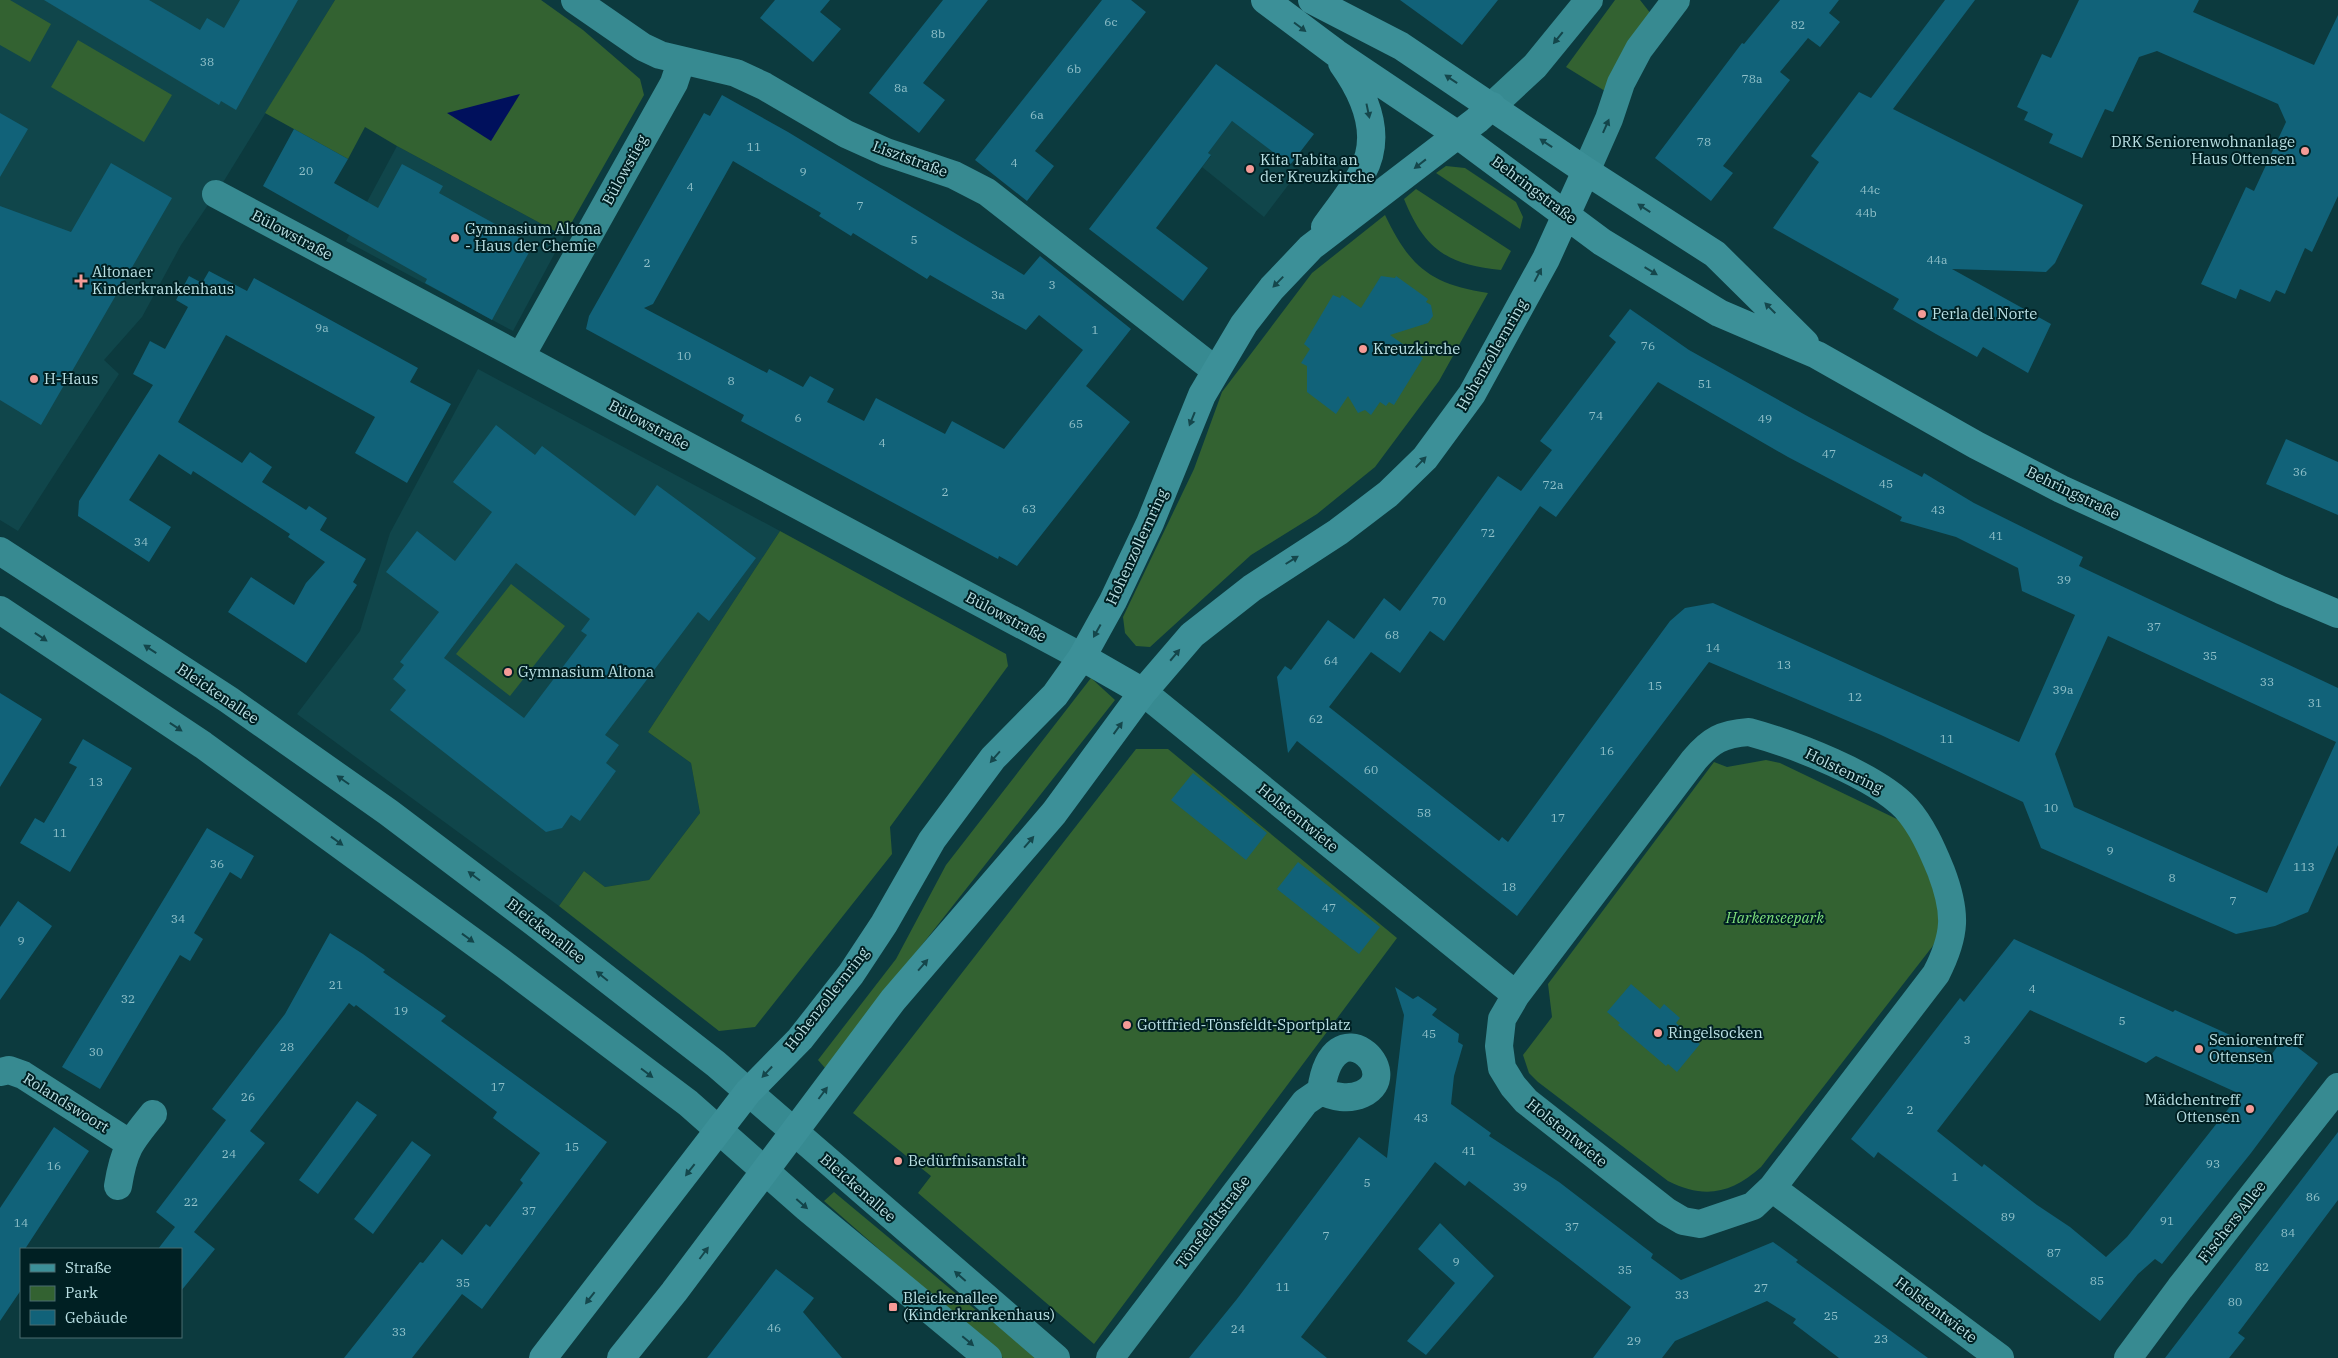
<svg xmlns="http://www.w3.org/2000/svg" width="2338" height="1358" viewBox="0 0 2338 1358" font-family="'IBM Plex Serif',serif">
  <style>
    .built { fill: #10464b }
    .green { fill: #336231 }
    .water { fill: #00105c }
    .building { fill: #116279; fill-rule: evenodd }
    .lines { fill: none; stroke-linecap: round; stroke-linejoin: round }
    .minor { stroke: #378a91; stroke-width: 28 }
    .major { stroke: #3c9098; stroke-width: 28 }
    .oneway { fill: #15474c }
    .oneway2 { fill: #13454a }
    .poi-dot { fill: #f59b97; stroke: #002023; stroke-width: 2 }
    .labels { text-anchor: middle; stroke-width: 4; stroke-linejoin: round; paint-order: stroke }
    .number-label { font-size: 12px; fill: #90c0c9 }
    .poi-label { font-size: 15px; fill: #bae0e4; stroke: #002023; text-anchor: start }
    .street-label { font-size: 15px; fill: #bae0e4; stroke: #002023 }
    .park-label { font-size: 15px; font-style: italic; fill: #7fdf7b; stroke: #002023 }
  </style>
  <rect width="100%" height="100%" fill="#0c3a3e"/>
  <path class="built" d="M0 0H335L222 184 181 245 142 317 104 360 119 374 18 531 0 520Z
    M1232 121 1299 171 1264 217 1202 167 1211 156 1208 153Z
    M397 146 564 236 513 331 346 241Z
    M478 369 780 531 648 732 691 763 700 813 649 880 605 887 584 871 559 906 297 714 360 631 390 533Z"/>
  <path class="green" d="M0 0H10L51 24 30 62 0 45Z
    M335 0H541L583 30 640 79 644 95 564 236 397 146 365 127 348 159 265 113Z
    M1615 0H1640L1651 14 1605 91 1566 67Z
    M78 40 172 95 144 142 51 87Z
    M1446 166 1465 168 1516 202 1523 217 1520 229 1436 173Z
    M1416 189 1511 251 1501 270C1448 265 1424 249 1404 199Z
    M1385 215C1410 267 1430 284 1488 293L1439 381 1375 467 1317 514 1251 555 1150 647 1136 646 1125 633 1123 617 1194 469 1222 392 1312 273Z
    M780 531 1006 654 1008 666 890 827 892 854 755 1027 719 1031 559 906 584 871 605 887 649 880 700 813 691 763 648 732Z
    M511 584 565 626 510 696 456 654Z
    M1091 678 1115 700 825 1068 818 1060 896 959 946 865Z
    M1136 749H1168L1397 938 1094 1344 918 1193 931 1176 853 1113Z
    M1766 760 1780 763 1901 821 1915 842 1938 901 1939 936 1932 947 1761 1167C1731 1194 1704 1199 1668 1181L1538 1082 1529 1073 1523 1055 1552 1017 1548 984 1714 762 1727 767Z
    M834 1192 977 1311 1000 1322 1046 1358H1003L824 1201Z"/>
  <path class="water" d="M520 94 491 141 447 113Z"/>
  <path class="building" d="M44 0H149L200 30 207 18 224 28 240 0H298L236 110 221 101 219 105Z
    M775 0H830L820 12 841 29 813 62 760 18Z
    M943 0H988L923 83 945 100 919 133 869 93Z
    M1102 0H1131L1146 12 1035 151 1054 166 1027 201 975 160Z
    M1400 0H1498L1462 45Z
    M1780 0H1839L1829 13 1840 22 1820 47 1808 38 1780 72 1790 80 1723 166 1733 173 1711 201 1655 158 1742 43 1744 44Z
    M1945 0H1975L1893 109 2083 205 2055 263 2046 272 1952 269 2051 324 2028 373 1983 347 1977 357 1936 334 1893 309 1899 299 1773 228 1819 162 1811 156 1859 92 1871 98Z
    M2079 0H2199L2193 12 2314 65 2338 15V196L2312 252 2305 248 2285 294 2276 290 2270 302 2240 289 2236 299 2201 284 2246 187 2254 191 2286 122 2278 104 2157 51 2139 57 2113 112 2105 109 2082 158 2049 143 2053 134 2024 120 2028 112 2017 107 2042 54 2051 58Z
    M1216 64 1314 134 1290 165 1232 121 1208 153 1211 155 1156 228 1208 268 1183 301 1089 229Z
    M722 95 788 132 1024 275 1040 256 1131 329 1086 386 1130 422 1017 566 999 556 998 559 741 421 744 415 586 329 589 316 704 113 710 116ZM733 161 821 213 819 216 851 236 853 233 927 279 930 275 1026 330 1039 315 1083 350 1004 449 952 421 945 434 876 398 864 421 827 402 834 389 810 376 803 387 769 369 767 373 644 308 653 304Z
    M0 113 28 129 0 177Z
    M294 129 348 159 334 183 378 208 402 164 443 186 439 193 533 245 492 320 425 283 427 279 263 186Z
    M111 163 172 198 41 425 0 400V206L71 232Z
    M209 271 247 291 254 278 418 368 410 382 451 404 407 483 355 453 375 417 226 335 178 422 242 463 250 452 272 467 262 482 306 510 309 506 327 518 320 530 366 559 353 582 357 585 306 663 228 612 251 577 294 605 306 583 325 562 288 537 290 534 193 471 191 475 159 454 129 500 171 527 149 562 78 516 79 501 153 385 133 374 150 341 165 349 188 307 176 300 189 276 202 283Z
    M1381 276 1395 278 1396 276 1428 299 1426 302 1431 305 1433 316 1428 323 1390 335 1423 358 1394 405 1389 402 1386 406 1380 402 1371 415 1365 410 1358 413 1348 396 1336 414 1307 392V366L1301 363 1310 349 1304 344 1333 295 1340 298 1342 295 1361 308Z
    M1630 309 1689 350 1809 417 1922 477 1924 473 1974 503 2083 557 2079 566 2338 688V845L2308 912 2275 926 2236 934 2041 848 2023 802 1881 735 1709 662 1517 916 1297 741 1288 753 1277 677 1285 666 1291 670 1328 620 1354 639 1384 598 1400 611 1498 476 1521 491 1552 450 1540 441 1616 342 1609 336ZM1658 382 1788 457 1902 517 1900 521 1956 537 2018 568 2022 591 2075 615 2019 742 1713 603 1685 608 1670 621 1508 842 1502 837 1499 841 1329 707 1371 652 1400 673 1430 631 1444 641 1540 506 1556 517ZM2108 636 2336 742 2267 893 2074 807 2055 754Z
    M496 425 535 455 542 446 635 516 657 485 756 558 709 621 698 612 605 735 619 745 606 763 616 771 580 821 571 815 562 828 546 832 390 710 406 690 393 679 404 665 400 662 439 612 386 572 417 531 455 561 492 512 453 482ZM516 563 590 619 581 631 587 635 524 718 444 658Z
    M2286 439 2338 462V515L2266 484Z
    M0 693 42 719 0 787Z
    M83 739 132 768 70 872 20 843 35 818 44 823 60 796 77 767 69 763Z
    M1193 773 1267 833 1246 860 1171 800Z
    M207 828 254 856 241 879 230 872 194 933 203 939 190 961 180 955 100 1089 62 1067Z
    M1298 862 1380 927 1359 954 1277 889Z
    M18 901 52 926 0 1000V927Z
    M330 933 363 954 385 970 383 972 446 1016 441 1021 607 1142 482 1309 462 1294 412 1358H344L420 1262 423 1263 442 1239 462 1255 486 1224 490 1227 523 1183 520 1180 540 1153 493 1118 497 1112 356 1005 354 1007 349 1003 250 1131 265 1143 194 1232 215 1249 181 1291V1249H158L175 1227 156 1212 226 1120 212 1109 285 1014Z
    M2014 939 2173 1012 2175 1010 2272 1054 2284 1037 2318 1063 2251 1153 2162 1264 2155 1259 2138 1274 2100 1321 1878 1152 1874 1158 1851 1139 1960 998 1964 1002ZM2030 1010 2146 1063 2156 1056 2240 1094 2127 1237 2106 1257 2070 1227 2037 1205 1984 1164 1982 1167 1937 1131Z
    M1631 984 1660 1009 1664 1004 1680 1018 1676 1023 1700 1044 1677 1072 1668 1064 1666 1066 1618 1025 1620 1023 1607 1012Z
    M1395 987 1413 999 1418 996 1437 1009 1432 1015 1459 1034 1458 1042 1463 1045 1454 1076 1451 1104 1491 1133 1489 1136 1559 1182 1653 1254 1651 1258 1681 1280 1773 1242 1798 1260 1796 1262 1928 1358H1839L1793 1323 1796 1319 1767 1301 1675 1341 1662 1358H1593L1631 1307 1469 1181 1465 1186 1435 1162 1301 1337 1327 1358H1189L1237 1299 1359 1137 1387 1158 1404 1015Z
    M357 1101 377 1115 318 1194 299 1180Z
    M54 1127 89 1151 25 1249H21V1290L0 1321V1208Z
    M2338 1132V1200L2238 1333 2245 1338 2229 1358H2165Z
    M412 1141 431 1155 373 1234 354 1219Z
    M1440 1223 1494 1276 1426 1355 1407 1341 1455 1283 1418 1249Z
    M776 1269 814 1298 803 1312 842 1358H707Z"/>
  <g class="lines">
    <path class="minor" d="M575 0 643 47 660 55 736 73 764 86 846 134 886 152 954 175 987 192 1215 370
      M1492 106 1535 66 1589 0
      M1586 171 1609 119 1621 83 1639 49 1676 0
      M216 194 1082 657
      M521 356 674 83 681 62
      M0 551 229 700 388 812 535 923 716 1064 1056 1358
      M0 610 203 745 505 965 688 1103 807 1208 988 1358
      M1143 692 1516 995
      M1749 732C1793 744 1875 775 1906 808 1922 826 1932 849 1941 871 1957 913 1956 935 1936 974L1772 1188 1753 1206 1700 1224 1683 1221 1666 1211 1526 1101 1513 1086 1502 1068 1499 1046 1502 1019 1516 995 1694 760C1711 740 1722 734 1749 732Z
      M0 1072 9 1070 23 1075 129 1143
      M118 1186C124 1149 130 1142 153 1114
      M1772 1188 2000 1358
      M1110 1358 1305 1102 1321 1091C1333 1002 1407 1074 1362 1094 1349 1100 1333 1097 1321 1091
      M2128 1358 2180 1288 2338 1087"/>
    <path class="major" d="M1265 0 1336 53 1458 135 1602 242 1719 313 1817 355 1976 445 2061 489 2281 590 2338 614
      M1312 0 1401 46 1586 171 1715 254 1805 343
      M1325 227C1337 210 1352 192 1362 173 1383 135 1365 95 1342 63
      M1082 657 1143 692
      M543 1358 748 1092 800 1039 851 974 884 924 932 840 993 758 1055 695 1082 657 1113 601 1150 523 1202 395 1244 324 1272 288 1311 247 1477 120 1492 106
      M621 1358 674 1292 893 1000 1054 813 1143 692 1192 635 1252 588 1338 532 1388 494 1425 458 1472 394 1546 259 1586 171"/>
  </g>
  <defs><path id="oneway-solid" d="M-6-.8H1V-3.2L6.5 0L1 3.2V.8H-6Z" transform="scale(1.25)"/></defs>
  <g class="oneway">
    <use href="#oneway-solid" transform="translate(1300 27) rotate(37)"/>
    <use href="#oneway-solid" transform="translate(1451 79) rotate(-146)"/>
    <use href="#oneway-solid" transform="translate(1368 111) rotate(78)"/>
    <use href="#oneway-solid" transform="translate(1546 143) rotate(-146)"/>
    <use href="#oneway-solid" transform="translate(1420 164) rotate(142)"/>
    <use href="#oneway-solid" transform="translate(1644 208) rotate(-147)"/>
    <use href="#oneway-solid" transform="translate(1651 271) rotate(31)"/>
    <use href="#oneway-solid" transform="translate(1538 275) rotate(-62)"/>
    <use href="#oneway-solid" transform="translate(1278 282) rotate(134)"/>
    <use href="#oneway-solid" transform="translate(1770 308) rotate(-135)"/>
    <use href="#oneway-solid" transform="translate(1192 419) rotate(112)"/>
    <use href="#oneway-solid" transform="translate(1421 462) rotate(-46)"/>
    <use href="#oneway-solid" transform="translate(1292 560) rotate(-32)"/>
    <use href="#oneway-solid" transform="translate(1097 631) rotate(119)"/>
    <use href="#oneway-solid" transform="translate(1175 655) rotate(-50)"/>
    <use href="#oneway-solid" transform="translate(1118 728) rotate(-54)"/>
    <use href="#oneway-solid" transform="translate(995 757) rotate(131)"/>
    <use href="#oneway-solid" transform="translate(1029 842) rotate(-49)"/>
    <use href="#oneway-solid" transform="translate(923 965) rotate(-49)"/>
    <use href="#oneway-solid" transform="translate(767 1072) rotate(133)"/>
    <use href="#oneway-solid" transform="translate(823 1093) rotate(-53)"/>
    <use href="#oneway-solid" transform="translate(690 1170) rotate(128)"/>
    <use href="#oneway-solid" transform="translate(704 1253) rotate(-53)"/>
    <use href="#oneway-solid" transform="translate(590 1298) rotate(128)"/>
  </g>
  <g class="oneway2">
    <use href="#oneway-solid" transform="translate(1558 38) rotate(129)"/>
    <use href="#oneway-solid" transform="translate(1606 126) rotate(-66)"/>
    <use href="#oneway-solid" transform="translate(41 637) rotate(34)"/>
    <use href="#oneway-solid" transform="translate(150 649) rotate(-147)"/>
    <use href="#oneway-solid" transform="translate(176 727) rotate(34)"/>
    <use href="#oneway-solid" transform="translate(343 780) rotate(-145)"/>
    <use href="#oneway-solid" transform="translate(337 841) rotate(36)"/>
    <use href="#oneway-solid" transform="translate(474 876) rotate(-143)"/>
    <use href="#oneway-solid" transform="translate(468 938) rotate(36)"/>
    <use href="#oneway-solid" transform="translate(602 976) rotate(-141)"/>
    <use href="#oneway-solid" transform="translate(647 1073) rotate(37)"/>
    <use href="#oneway-solid" transform="translate(802 1204) rotate(41)"/>
    <use href="#oneway-solid" transform="translate(960 1276) rotate(-139)"/>
    <use href="#oneway-solid" transform="translate(968 1341) rotate(40)"/>
  </g>
  <g class="poi-dot">
    <circle cx="2305" cy="151" r="5"/>
    <circle cx="1250" cy="169" r="5"/>
    <circle cx="455" cy="238" r="5"/>
    <path d="M78.5 273.5h5v5h5v5h-5v5h-5v-5h-5v-5h5z"/>
    <circle cx="1922" cy="314" r="5"/>
    <circle cx="1363" cy="349" r="5"/>
    <circle cx="34" cy="379" r="5"/>
    <circle cx="508" cy="672" r="5"/>
    <circle cx="1127" cy="1025" r="5"/>
    <circle cx="1658" cy="1033" r="5"/>
    <circle cx="2199" cy="1049" r="5"/>
    <circle cx="2250" cy="1109" r="5"/>
    <circle cx="898" cy="1161" r="5"/>
    <rect x="888" y="1302" width="10" height="10" rx="2.5"/>
  </g>
  <g class="labels">
    <g class="number-label">
      <text x="1111" y="26">6c</text>
      <text x="1798" y="29">82</text>
      <text x="938" y="38">8b</text>
      <text x="207" y="66">38</text>
      <text x="1074" y="73">6b</text>
      <text x="1752" y="83">78a</text>
      <text x="901" y="92">8a</text>
      <text x="1037" y="119">6a</text>
      <text x="1704" y="146">78</text>
      <text x="754" y="151">11</text>
      <text x="1014" y="167">4</text>
      <text x="306" y="175">20</text>
      <text x="803" y="176">9</text>
      <text x="690" y="191">4</text>
      <text x="1870" y="194">44c</text>
      <text x="860" y="210">7</text>
      <text x="1866" y="217">44b</text>
      <text x="914" y="244">5</text>
      <text x="1937" y="264">44a</text>
      <text x="647" y="267">2</text>
      <text x="1052" y="289">3</text>
      <text x="998" y="299">3a</text>
      <text x="322" y="332">9a</text>
      <text x="1095" y="334">1</text>
      <text x="1648" y="350">76</text>
      <text x="684" y="360">10</text>
      <text x="731" y="385">8</text>
      <text x="1705" y="388">51</text>
      <text x="1596" y="420">74</text>
      <text x="798" y="422">6</text>
      <text x="1765" y="423">49</text>
      <text x="1076" y="428">65</text>
      <text x="882" y="447">4</text>
      <text x="1829" y="458">47</text>
      <text x="2300" y="476">36</text>
      <text x="1886" y="488">45</text>
      <text x="1553" y="489">72a</text>
      <text x="945" y="496">2</text>
      <text x="1029" y="513">63</text>
      <text x="1938" y="514">43</text>
      <text x="1488" y="537">72</text>
      <text x="1996" y="540">41</text>
      <text x="141" y="546">34</text>
      <text x="2064" y="584">39</text>
      <text x="1439" y="605">70</text>
      <text x="2154" y="631">37</text>
      <text x="1392" y="639">68</text>
      <text x="1713" y="652">14</text>
      <text x="2210" y="660">35</text>
      <text x="1331" y="665">64</text>
      <text x="1784" y="669">13</text>
      <text x="2267" y="686">33</text>
      <text x="1655" y="690">15</text>
      <text x="2063" y="694">39a</text>
      <text x="1855" y="701">12</text>
      <text x="2315" y="707">31</text>
      <text x="1316" y="723">62</text>
      <text x="1947" y="743">11</text>
      <text x="1607" y="755">16</text>
      <text x="1371" y="774">60</text>
      <text x="96" y="786">13</text>
      <text x="2051" y="812">10</text>
      <text x="1424" y="817">58</text>
      <text x="1558" y="822">17</text>
      <text x="60" y="837">11</text>
      <text x="2110" y="855">9</text>
      <text x="217" y="868">36</text>
      <text x="2304" y="871">113</text>
      <text x="2172" y="882">8</text>
      <text x="1509" y="891">18</text>
      <text x="2233" y="905">7</text>
      <text x="1329" y="912">47</text>
      <text x="178" y="923">34</text>
      <text x="21" y="945">9</text>
      <text x="336" y="989">21</text>
      <text x="2032" y="993">4</text>
      <text x="128" y="1003">32</text>
      <text x="401" y="1015">19</text>
      <text x="2122" y="1025">5</text>
      <text x="1429" y="1038">45</text>
      <text x="1967" y="1044">3</text>
      <text x="287" y="1051">28</text>
      <text x="96" y="1056">30</text>
      <text x="498" y="1091">17</text>
      <text x="248" y="1101">26</text>
      <text x="1910" y="1114">2</text>
      <text x="1421" y="1122">43</text>
      <text x="572" y="1151">15</text>
      <text x="1469" y="1155">41</text>
      <text x="229" y="1158">24</text>
      <text x="2213" y="1168">93</text>
      <text x="54" y="1170">16</text>
      <text x="1955" y="1181">1</text>
      <text x="1367" y="1187">5</text>
      <text x="1520" y="1191">39</text>
      <text x="2313" y="1201">86</text>
      <text x="191" y="1206">22</text>
      <text x="529" y="1215">37</text>
      <text x="2008" y="1221">89</text>
      <text x="2167" y="1225">91</text>
      <text x="21" y="1227">14</text>
      <text x="1572" y="1231">37</text>
      <text x="2288" y="1237">84</text>
      <text x="1326" y="1240">7</text>
      <text x="2054" y="1257">87</text>
      <text x="1456" y="1266">9</text>
      <text x="2262" y="1271">82</text>
      <text x="1625" y="1274">35</text>
      <text x="2097" y="1285">85</text>
      <text x="463" y="1287">35</text>
      <text x="1283" y="1291">11</text>
      <text x="1761" y="1292">27</text>
      <text x="1682" y="1299">33</text>
      <text x="2235" y="1306">80</text>
      <text x="1831" y="1320">25</text>
      <text x="774" y="1332">46</text>
      <text x="1238" y="1333">24</text>
      <text x="399" y="1336">33</text>
      <text x="1881" y="1343">23</text>
      <text x="1634" y="1345">29</text>
    </g>
    <g class="poi-label">
      <text x="2295" y="147" text-anchor="end">DRK Seniorenwohnanlage<tspan x="2295" dy="17">Haus Ottensen</tspan></text>
      <text x="1260" y="165">Kita Tabita an<tspan x="1260" dy="17">der Kreuzkirche</tspan></text>
      <text x="465" y="234">Gymnasium Altona<tspan x="465" dy="17">- Haus der Chemie</tspan></text>
      <text x="92" y="277">Altonaer<tspan x="92" dy="17">Kinderkrankenhaus</tspan></text>
      <text x="1932" y="319">Perla del Norte</text>
      <text x="1373" y="354">Kreuzkirche</text>
      <text x="44" y="384">H-Haus</text>
      <text x="518" y="677">Gymnasium Altona</text>
      <text x="1137" y="1030">Gottfried-Tönsfeldt-Sportplatz</text>
      <text x="1668" y="1038">Ringelsocken</text>
      <text x="2209" y="1045">Seniorentreff<tspan x="2209" dy="17">Ottensen</tspan></text>
      <text x="2240" y="1105" text-anchor="end">Mädchentreff<tspan x="2240" dy="17">Ottensen</tspan></text>
      <text x="908" y="1166">Bedürfnisanstalt</text>
      <text x="903" y="1303">Bleickenallee<tspan x="903" dy="17">(Kinderkrankenhaus)</tspan></text>
    </g>
    <g class="street-label">
      <text transform="translate(910 159) rotate(20)" y="5">Lisztstraße</text>
      <text transform="translate(625 170) rotate(-61)" y="5">Bülowstieg</text>
      <text transform="translate(1534 190) rotate(37)" y="5">Behringstraße</text>
      <text transform="translate(292 235) rotate(28)" y="5">Bülowstraße</text>
      <text transform="translate(1492 355) rotate(-60)" y="5">Hohenzollernring</text>
      <text transform="translate(649 425) rotate(28)" y="5">Bülowstraße</text>
      <text transform="translate(2073 493) rotate(26)" y="5">Behringstraße</text>
      <text transform="translate(1137 547) rotate(-65)" y="5">Hohenzollernring</text>
      <text transform="translate(1006 617) rotate(28)" y="5">Bülowstraße</text>
      <text transform="translate(218 694) rotate(34)" y="5">Bleickenallee</text>
      <text transform="translate(1844 771) rotate(26)" y="5">Holstenring</text>
      <text transform="translate(1298 818) rotate(39)" y="5">Holstentwiete</text>
      <text transform="translate(546 931) rotate(38)" y="5">Bleickenallee</text>
      <text transform="translate(827 999) rotate(-52)" y="5">Hohenzollernring</text>
      <text transform="translate(66 1103) rotate(32)" y="5">Rolandswoort</text>
      <text transform="translate(1567 1133) rotate(39)" y="5">Holstentwiete</text>
      <text transform="translate(858 1188) rotate(41)" y="5">Bleickenallee</text>
      <text transform="translate(1213 1222) rotate(-53)" y="5">Tönsfeldtstraße</text>
      <text transform="translate(2232 1222) rotate(-52)" y="5">Fischers Allee</text>
      <text transform="translate(1936 1310) rotate(37)" y="5">Holstentwiete</text>
    </g>
    <g class="park-label">
      <text x="1775" y="923">Harkenseepark</text>
    </g>
  </g>
  <rect x="20" y="1248" width="162" height="90" fill="#002023" stroke="#4a6d70"/>
  <rect x="30" y="1264" width="25" height="8" fill="#3c9098" stroke="#4a6d70"/>
  <text x="65" y="1273" font-size="15" fill="#bae0e4">Straße</text>
  <rect x="30" y="1286" width="25" height="15" fill="#336231" stroke="#4a6d70"/>
  <text x="65" y="1298" font-size="15" fill="#bae0e4">Park</text>
  <rect x="30" y="1310" width="25" height="15" fill="#116279" stroke="#4a6d70"/>
  <text x="65" y="1323" font-size="15" fill="#bae0e4">Gebäude</text>
</svg>
